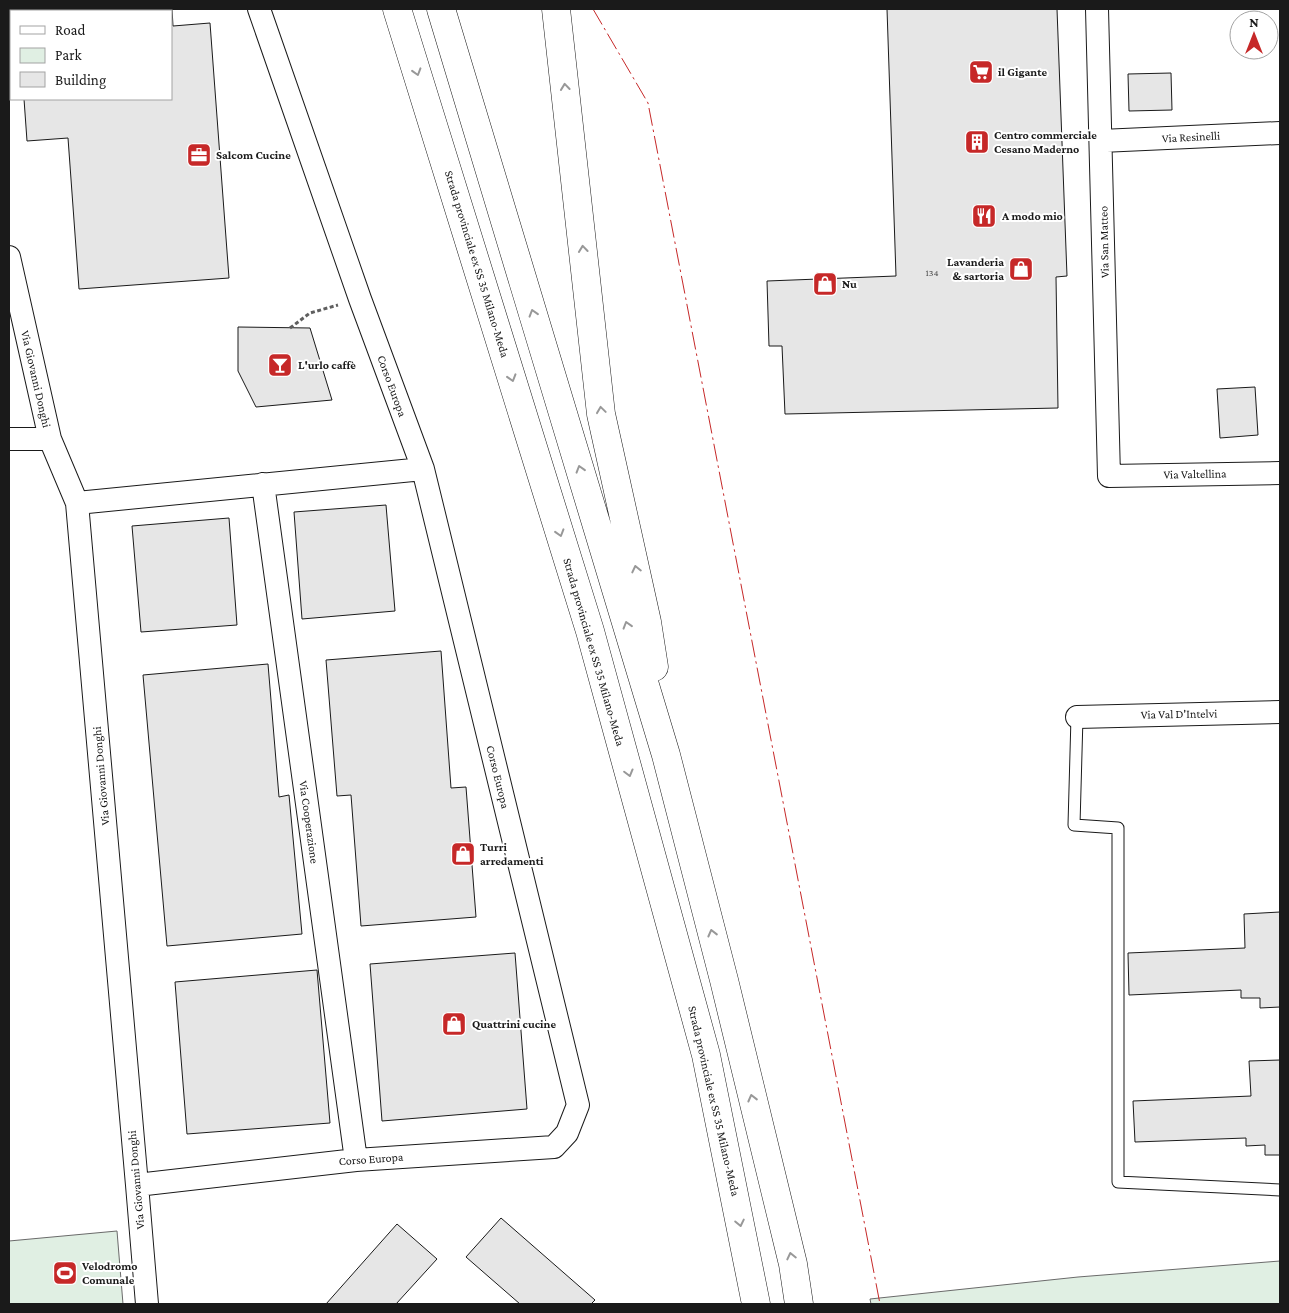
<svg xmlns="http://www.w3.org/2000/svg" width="1289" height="1313" viewBox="0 0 1289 1313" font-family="'Crimson Pro',serif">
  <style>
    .green { fill: #e0efe3; stroke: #6a6a6a }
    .building { fill: #e6e6e6; stroke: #1a1a1a }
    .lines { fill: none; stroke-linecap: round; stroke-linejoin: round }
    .lane-casing { stroke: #1a1a1a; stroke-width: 13 }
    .street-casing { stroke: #1a1a1a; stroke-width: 24 }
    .highway-casing { stroke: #1a1a1a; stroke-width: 29 }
    .path { stroke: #5f5f5f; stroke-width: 3; stroke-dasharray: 4 2.5; stroke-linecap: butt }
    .lane { stroke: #fff; stroke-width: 11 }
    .street { stroke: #fff; stroke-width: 22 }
    .highway { stroke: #fff; stroke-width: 28 }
    .power { stroke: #c62828; stroke-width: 1; stroke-dasharray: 18 4 2.5 4; stroke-linecap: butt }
    .oneway { stroke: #989898 }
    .labels { text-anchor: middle; stroke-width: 4; stroke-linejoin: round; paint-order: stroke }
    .number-label { font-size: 10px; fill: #4d4d4d }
    .poi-label { font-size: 12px; font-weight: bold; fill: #1a1a1a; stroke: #fff; text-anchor: start }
    .street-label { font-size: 12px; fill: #1a1a1a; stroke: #fff }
  </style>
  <rect width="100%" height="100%" fill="#fff"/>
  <path class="green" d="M117 1231 123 1304H9V1241Z
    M1280 1261V1304H871L870 1299 1078 1277Z"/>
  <path class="building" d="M18 9H172L173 26 210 23 229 278 79 289 68 138 27 141 24 99H171V11H18Z
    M887 9H1057L1067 276 1056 277 1058 408 785 414 782 346H769L767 281 896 276Z
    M1171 73 1172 110 1129 111 1128 74Z
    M238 327 310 328 332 400 256 407 238 371Z
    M1255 387 1258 435 1220 438 1217 389Z
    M386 505 395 611 302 619 294 512Z
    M229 518 237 625 141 632 132 526Z
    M441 651 451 788 466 787 476 917 361 926 351 795 337 796 326 660Z
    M268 664 279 797 289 795 302 934 167 946 143 675Z
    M1280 912V1007L1260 1008V998H1241V990L1129 995 1128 953 1245 948 1244 914Z
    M515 953 527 1109 382 1121 370 964Z
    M317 970 330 1123 187 1134 175 982Z
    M1280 1060V1155H1265V1145L1246 1146V1138L1135 1142 1133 1101 1251 1096 1249 1061Z
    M501 1218 595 1300 591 1304H520L466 1257Z
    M397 1224 437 1259 396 1304H326Z"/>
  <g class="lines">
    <defs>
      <path id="lane" d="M1077 717 1074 825 1118 828V1182L1280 1190"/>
      <path id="street" d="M1097 9 1109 476 1280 473
        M1101 141 1280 133
        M9 257 50 439 77 503 137 1185 147 1304
        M9 439H50
        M263 484 356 1160
        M77 503 423 469
        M1077 717 1280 712
        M137 1185 356 1160 554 1147 567 1133 578 1105 423 469 360 299 259 9"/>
      <path id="highway" d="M397 9 590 631 706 1055 756 1304
        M441 9 666 755 724 980 793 1264 799 1304
        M556 9 601 414 647 622 654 667"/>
    </defs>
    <use href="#lane" class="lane-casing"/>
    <use href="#street" class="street-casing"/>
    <use href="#highway" class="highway-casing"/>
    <path class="path" d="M290 328 310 313 338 305"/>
    <use href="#lane" class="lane"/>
    <use href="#street" class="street"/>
    <use href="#highway" class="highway"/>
    <path class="power" d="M593 9 648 103 880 1304"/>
  </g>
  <defs><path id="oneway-chevron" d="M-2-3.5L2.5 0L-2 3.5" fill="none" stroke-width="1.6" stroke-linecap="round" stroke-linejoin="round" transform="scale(1.25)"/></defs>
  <g class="oneway">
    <use href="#oneway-chevron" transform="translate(417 72) rotate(73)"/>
    <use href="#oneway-chevron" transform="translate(565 87) rotate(-96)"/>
    <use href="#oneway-chevron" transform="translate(583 249) rotate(-96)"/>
    <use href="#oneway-chevron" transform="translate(533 313) rotate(-107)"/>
    <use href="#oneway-chevron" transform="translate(512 378) rotate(73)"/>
    <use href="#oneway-chevron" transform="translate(601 410) rotate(-98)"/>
    <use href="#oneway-chevron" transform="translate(580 469) rotate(-107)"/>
    <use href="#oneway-chevron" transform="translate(560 533) rotate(73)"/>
    <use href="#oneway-chevron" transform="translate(636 569) rotate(-103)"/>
    <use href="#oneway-chevron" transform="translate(627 625) rotate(-107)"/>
    <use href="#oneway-chevron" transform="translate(629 773) rotate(75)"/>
    <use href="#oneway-chevron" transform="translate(712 933) rotate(-104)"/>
    <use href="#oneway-chevron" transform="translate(752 1098) rotate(-104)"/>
    <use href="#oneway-chevron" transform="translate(740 1223) rotate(78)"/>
    <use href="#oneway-chevron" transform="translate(791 1256) rotate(-103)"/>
  </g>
  <defs>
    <symbol id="supermarket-square" viewBox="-11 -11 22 22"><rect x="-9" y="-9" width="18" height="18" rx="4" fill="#c62828" stroke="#fff"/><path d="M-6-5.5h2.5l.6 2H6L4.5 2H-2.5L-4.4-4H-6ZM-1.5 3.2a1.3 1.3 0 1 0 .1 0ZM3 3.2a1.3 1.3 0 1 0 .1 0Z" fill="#fff"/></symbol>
    <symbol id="building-square" viewBox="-11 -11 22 22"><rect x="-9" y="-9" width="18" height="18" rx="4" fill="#c62828" stroke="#fff"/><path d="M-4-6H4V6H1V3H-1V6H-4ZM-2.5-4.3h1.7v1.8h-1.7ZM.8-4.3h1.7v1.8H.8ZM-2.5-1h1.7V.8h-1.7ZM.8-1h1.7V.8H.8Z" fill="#fff"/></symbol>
    <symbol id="office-square" viewBox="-11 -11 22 22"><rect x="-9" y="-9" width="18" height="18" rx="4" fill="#c62828" stroke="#fff"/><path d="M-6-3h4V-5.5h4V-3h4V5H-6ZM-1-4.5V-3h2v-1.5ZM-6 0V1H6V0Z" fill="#fff"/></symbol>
    <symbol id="restaurant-square" viewBox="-11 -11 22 22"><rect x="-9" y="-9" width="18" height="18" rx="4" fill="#c62828" stroke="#fff"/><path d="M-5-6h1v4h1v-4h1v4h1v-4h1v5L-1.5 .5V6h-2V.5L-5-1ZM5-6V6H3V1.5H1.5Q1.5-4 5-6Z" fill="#fff"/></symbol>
    <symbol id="shop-square" viewBox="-11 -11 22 22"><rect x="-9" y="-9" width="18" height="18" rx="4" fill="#c62828" stroke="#fff"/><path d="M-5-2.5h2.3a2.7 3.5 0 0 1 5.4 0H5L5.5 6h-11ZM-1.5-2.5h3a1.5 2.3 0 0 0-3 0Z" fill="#fff"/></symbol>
    <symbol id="bar-square" viewBox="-11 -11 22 22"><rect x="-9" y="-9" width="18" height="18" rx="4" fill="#c62828" stroke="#fff"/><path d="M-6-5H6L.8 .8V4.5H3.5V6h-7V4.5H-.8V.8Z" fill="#fff"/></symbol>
    <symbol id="stadium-square" viewBox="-11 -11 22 22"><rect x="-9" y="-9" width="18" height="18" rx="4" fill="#c62828" stroke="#fff"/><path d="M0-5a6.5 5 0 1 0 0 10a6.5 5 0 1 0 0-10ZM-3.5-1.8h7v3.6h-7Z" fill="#fff"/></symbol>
  </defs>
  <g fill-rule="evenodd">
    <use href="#supermarket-square" x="967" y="58" width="28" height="28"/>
    <use href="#building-square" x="963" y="128" width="28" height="28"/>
    <use href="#office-square" x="185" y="141" width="28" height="28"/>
    <use href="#restaurant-square" x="970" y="202" width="28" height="28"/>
    <use href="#shop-square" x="1007" y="255" width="28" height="28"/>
    <use href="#shop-square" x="811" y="270" width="28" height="28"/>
    <use href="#bar-square" x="266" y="351" width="28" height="28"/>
    <use href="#shop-square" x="449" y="840" width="28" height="28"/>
    <use href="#shop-square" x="440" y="1010" width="28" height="28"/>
    <use href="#stadium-square" x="51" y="1259" width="28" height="28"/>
  </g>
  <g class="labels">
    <g class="number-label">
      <text x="932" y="276">134</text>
    </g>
    <g class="poi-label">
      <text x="998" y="76">il Gigante</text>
      <text x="994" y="139">Centro commerciale<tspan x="994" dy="14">Cesano Maderno</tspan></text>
      <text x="216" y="159">Salcom Cucine</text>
      <text x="1002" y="220">A modo mio</text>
      <text x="1004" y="266" text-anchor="end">Lavanderia<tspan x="1004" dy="14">&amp; sartoria</tspan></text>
      <text x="842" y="288">Nu</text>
      <text x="298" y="369">L'urlo caffè</text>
      <text x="480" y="851">Turri<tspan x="480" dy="14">arredamenti</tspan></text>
      <text x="472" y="1028">Quattrini cucine</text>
      <text x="82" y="1270">Velodromo<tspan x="82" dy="14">Comunale</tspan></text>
    </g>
    <g class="street-label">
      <text transform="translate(1191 137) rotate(-3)" y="4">Via Resinelli</text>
      <text transform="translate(1104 242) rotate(-91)" y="4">Via San Matteo</text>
      <text transform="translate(477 264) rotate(73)" y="4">Strada provinciale ex SS 35 Milano-Meda</text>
      <text transform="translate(36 379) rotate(77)" y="4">Via Giovanni Donghi</text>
      <text transform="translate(392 386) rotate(70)" y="4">Corso Europa</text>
      <text transform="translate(1195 474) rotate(-1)" y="4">Via Valtellina</text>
      <text transform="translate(594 652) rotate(74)" y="4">Strada provinciale ex SS 35 Milano-Meda</text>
      <text transform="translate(1179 714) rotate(-1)" y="4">Via Val D'Intelvi</text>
      <text transform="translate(101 776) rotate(-95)" y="4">Via Giovanni Donghi</text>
      <text transform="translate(498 777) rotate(76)" y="4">Corso Europa</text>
      <text transform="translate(309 822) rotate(82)" y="4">Via Cooperazione</text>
      <text transform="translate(714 1101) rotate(77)" y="4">Strada provinciale ex SS 35 Milano-Meda</text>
      <text transform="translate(371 1159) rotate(-4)" y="4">Corso Europa</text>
      <text transform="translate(136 1180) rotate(-95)" y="4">Via Giovanni Donghi</text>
    </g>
  </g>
  <rect width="1289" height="1313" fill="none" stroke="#1a1a1a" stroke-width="20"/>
  <rect x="10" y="10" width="162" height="90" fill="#ffffff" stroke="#a3a3a3"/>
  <rect x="20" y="26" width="25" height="8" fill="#ffffff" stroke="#a3a3a3"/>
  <text x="55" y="35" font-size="15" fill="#1a1a1a">Road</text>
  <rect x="20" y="48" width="25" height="15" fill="#e0efe3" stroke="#a3a3a3"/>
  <text x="55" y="60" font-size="15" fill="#1a1a1a">Park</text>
  <rect x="20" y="72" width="25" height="15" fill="#e6e6e6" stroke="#a3a3a3"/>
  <text x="55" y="85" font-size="15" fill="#1a1a1a">Building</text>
  <g transform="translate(1254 35)"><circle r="24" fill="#ffffff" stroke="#a3a3a3"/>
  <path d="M0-4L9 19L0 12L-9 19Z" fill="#c62828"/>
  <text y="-8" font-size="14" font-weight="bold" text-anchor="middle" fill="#1a1a1a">N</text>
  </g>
</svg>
